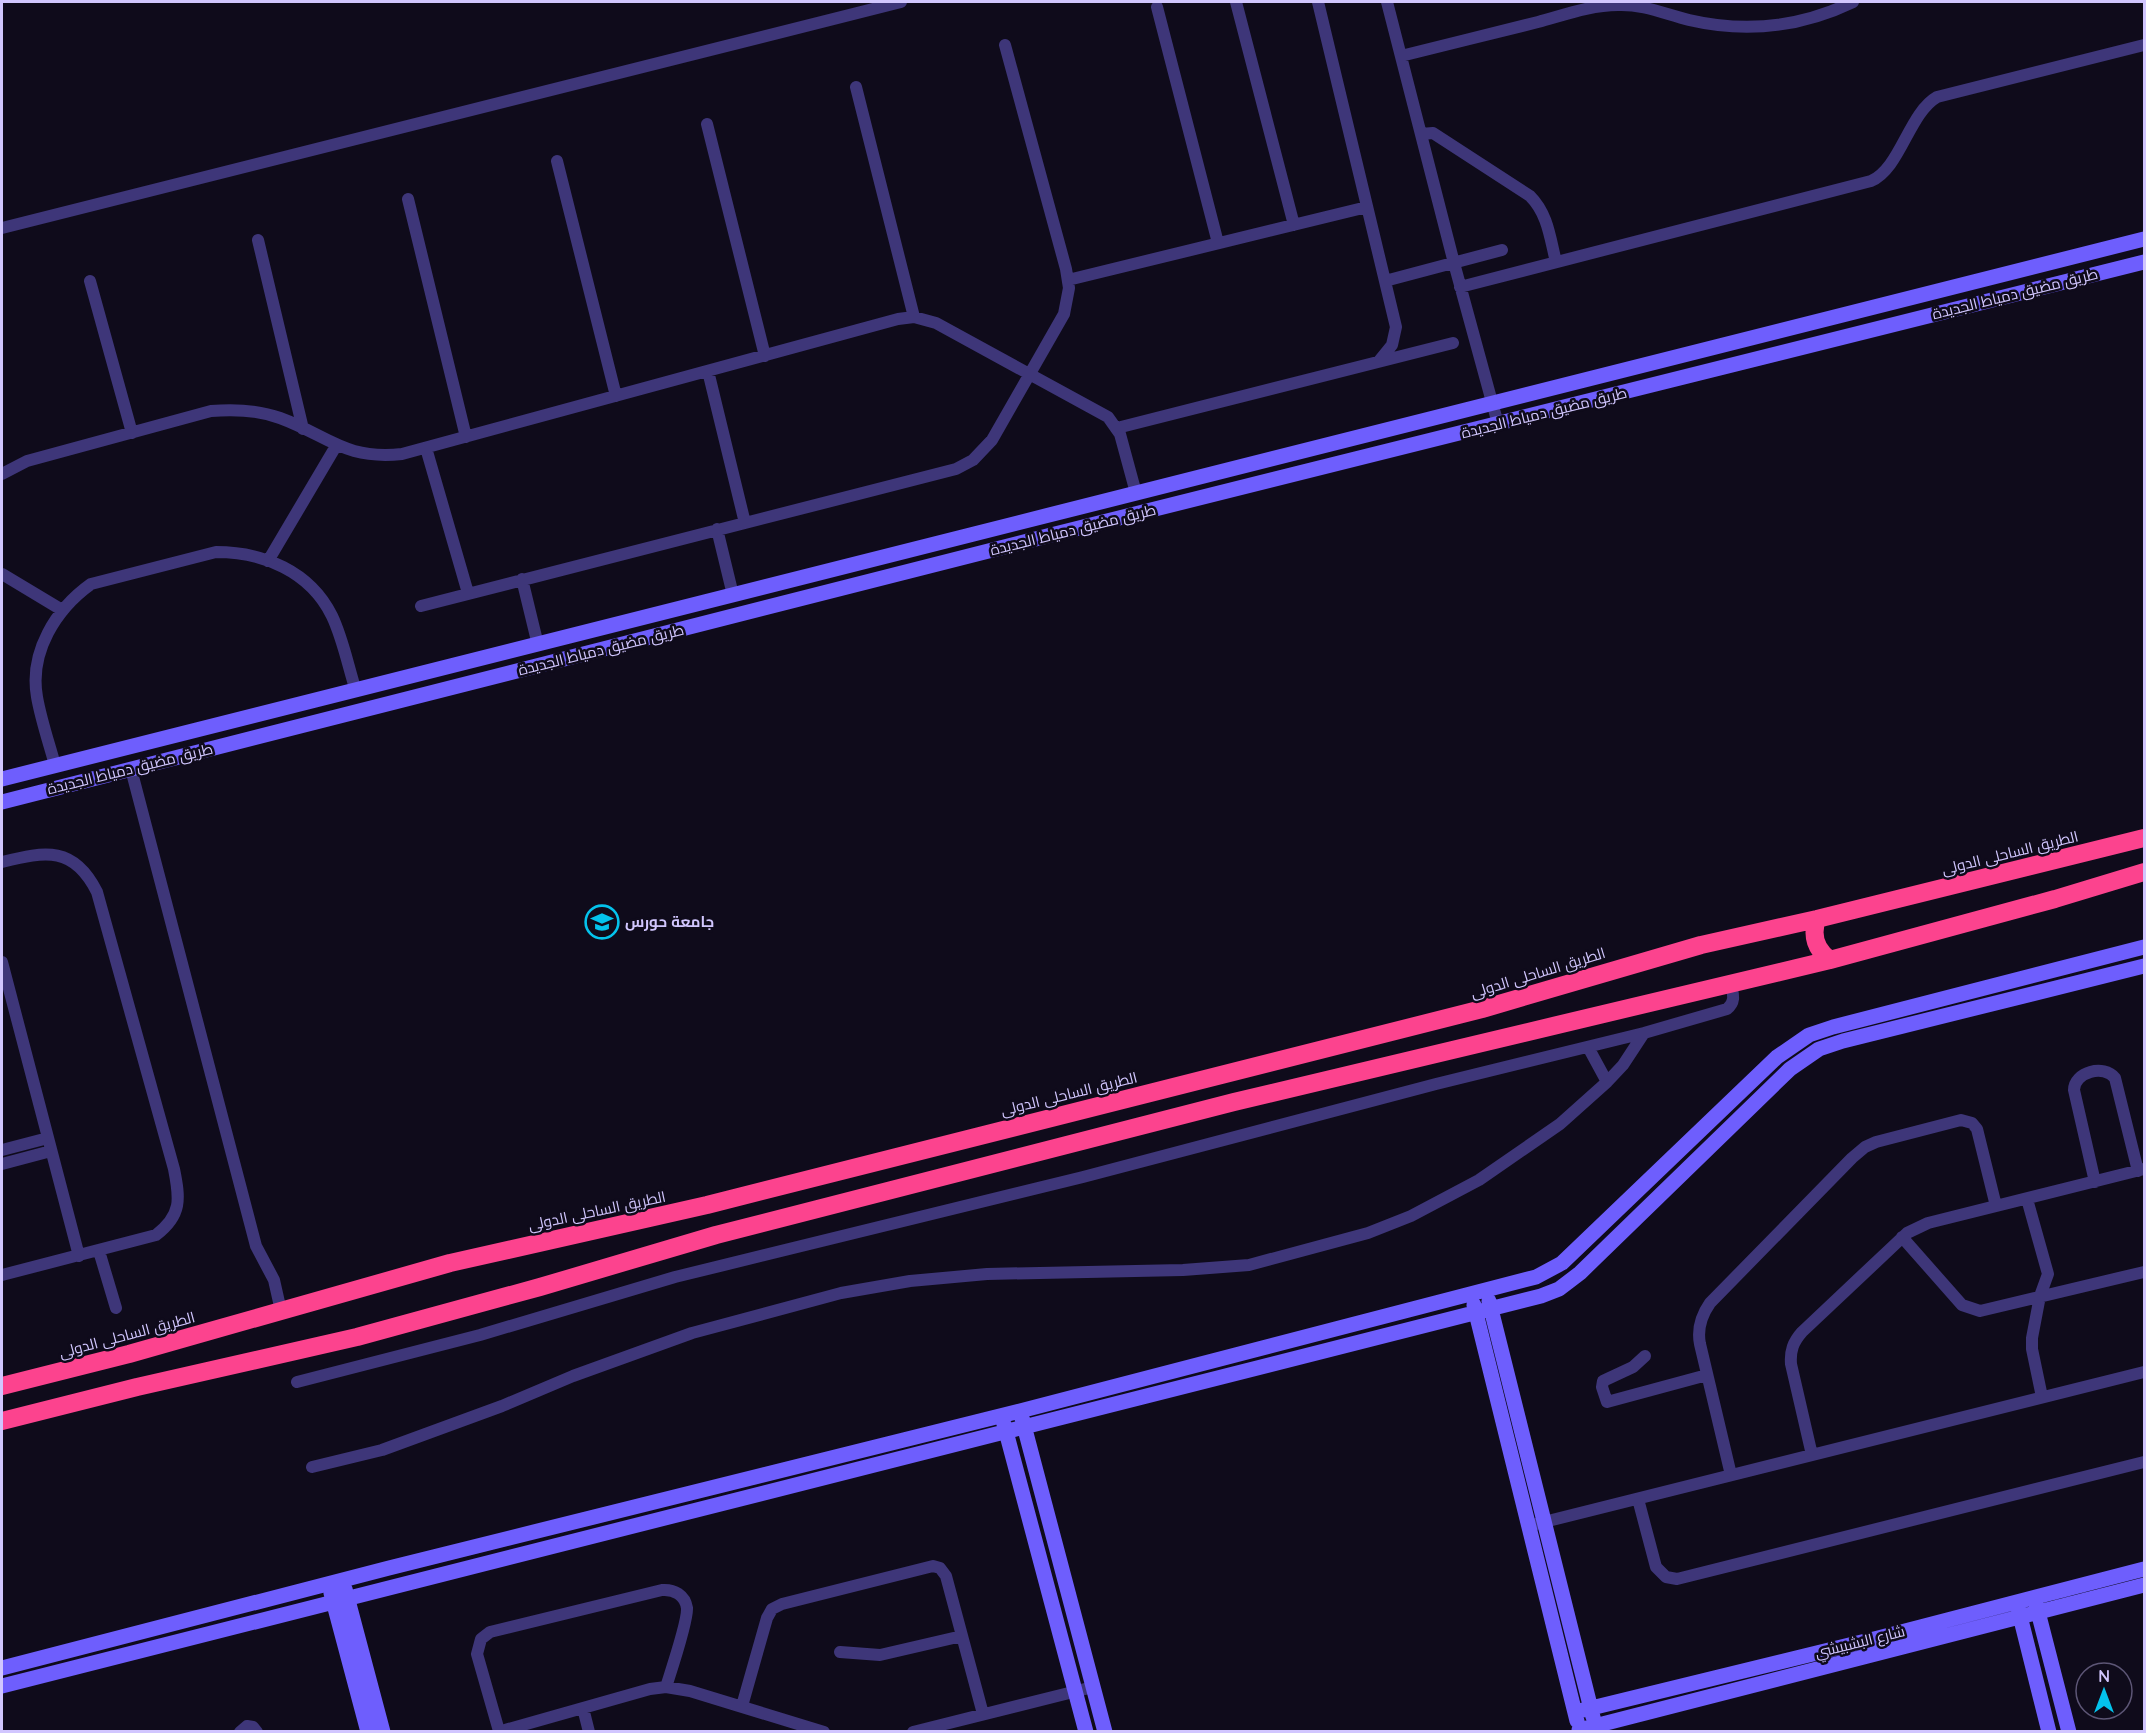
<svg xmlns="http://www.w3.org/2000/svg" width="2146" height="1733" viewBox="0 0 2146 1733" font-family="Quicksand,Cairo,sans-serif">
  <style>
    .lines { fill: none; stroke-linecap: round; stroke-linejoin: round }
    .street { stroke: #3e3679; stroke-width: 12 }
    .secondary { stroke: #6e5efd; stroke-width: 15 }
    .highway { stroke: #fc438e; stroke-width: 18 }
    .labels { text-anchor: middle; stroke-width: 5; stroke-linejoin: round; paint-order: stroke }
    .street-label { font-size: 15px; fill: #d1c6fe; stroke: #0f0b1b }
    .poi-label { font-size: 15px; font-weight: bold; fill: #d1c6fe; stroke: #0f0b1b; text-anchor: start }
  </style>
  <rect width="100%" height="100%" fill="#0f0b1b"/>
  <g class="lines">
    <path class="street" d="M1236 2 1294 225
      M1318 2 1396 327 1392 345 1379 361
      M1387 2 1454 263 1498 424
      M1157 7 1218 243
      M1401 56C1447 45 1492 33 1538 22 1564 15 1591 5 1618 5 1643 4 1665 14 1689 20 1745 33 1801 27 1853 2
      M856 87 914 317
      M707 124 765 356
      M1421 134 1433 133 1530 196C1548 214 1550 238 1556 262
      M557 161 616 396
      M408 199 466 437
      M2 228 901 2
      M258 240 303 429
      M1068 280 1367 207
      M90 281 132 433
      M1385 281 1502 250
      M1460 287 1871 181C1900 169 1909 113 1937 97L2144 45
      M708 371 745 523
      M1117 428 1453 343
      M426 448 468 593
      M2 474 27 461 211 411C235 409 258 410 280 418 329 436 344 460 402 454L898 319 914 317 936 323 1108 417 1120 434 1136 493
      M717 529 733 595
      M268 561 336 446
      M2 574 62 610
      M522 579 538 645
      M421 606 956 469 973 460 992 440 1064 314 1069 288 1066 269 1005 45
      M55 765C49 743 41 720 37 697 29 652 56 609 91 584L216 552C263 552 310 571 332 616 343 639 348 666 356 691
      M131 769 256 1246 274 1280 281 1311
      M2 862C46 851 74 846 97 892L174 1169C180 1199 182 1215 156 1235L2 1275
      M2 962 79 1256
      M1588 1047 1607 1082
      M2 1150 48 1138
      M2 1164 51 1151
      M2095 1182 2074 1090C2074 1072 2104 1064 2115 1078L2138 1171
      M2027 1199 2048 1274 2040 1296 2032 1338V1349L2042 1397
      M1902 1237 1962 1305 1980 1311 2144 1272
      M99 1251 116 1308
      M1645 1356 1633 1367 1603 1381 1602 1387 1607 1402 1707 1375
      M297 1382 480 1335 675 1277 1083 1177 1436 1084 1644 1033 1727 1009C1736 1002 1733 994 1731 984
      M1812 1455 1791 1364C1790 1351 1793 1342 1802 1332L1907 1233 1928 1223 2144 1169
      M312 1467 382 1450 502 1406 573 1376 692 1333 841 1293 910 1281 987 1274 1183 1270 1249 1265 1368 1233 1411 1216 1479 1180 1560 1124 1607 1082 1623 1065 1644 1033
      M1731 1475 1700 1344C1697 1329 1701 1316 1710 1303L1852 1158 1865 1147 1876 1142 1961 1120 1972 1123 1977 1129 1996 1206
      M1638 1499 1656 1567 1666 1577 1677 1579 2144 1462
      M1528 1526 2144 1372
      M840 1652 880 1655 962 1636
      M742 1706 767 1618 772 1609 782 1604 933 1566 940 1568 946 1576 983 1714
      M583 1708 589 1732
      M499 1731 477 1654 481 1639 490 1632 662 1590C674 1589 685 1595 687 1608 688 1621 671 1671 666 1687
      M240 1732 247 1726 253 1727 257 1732
      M498 1732 650 1689 666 1687 690 1691 824 1732
      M913 1732 1093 1687"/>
    <path class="secondary" d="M2 779 2144 239
      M2 802 1055 534 2144 262
      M1489 1301 1593 1717
      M1474 1305 1577 1721
      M1022 1418 1105 1732
      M1004 1424 1086 1732
      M345 1589 383 1732
      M331 1593 368 1732
      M2036 1604 2069 1732
      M2018 1608 2049 1732
      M2 1668 389 1568 1020 1411 1536 1277 1562 1263 1777 1057 1809 1035 1833 1027 2144 947
      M2 1686 1541 1296 1559 1289 1580 1273 1790 1069 1819 1049 1843 1041 2144 966
      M1575 1712 1878 1638 2144 1569
      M1579 1730 2144 1585"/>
    <path class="highway" d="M1817 919C1811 936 1816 950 1830 960
      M2 1386 129 1354 450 1263 707 1205 1482 1009 1701 945 1817 919 2144 838
      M2 1421 137 1387 357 1337 540 1287 716 1235 1234 1102 1830 960 2055 899 2144 872"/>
  </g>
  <defs>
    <symbol id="university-ring" viewBox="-11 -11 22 22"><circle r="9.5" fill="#0f0b1b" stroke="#04c3ec" stroke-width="1.5"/><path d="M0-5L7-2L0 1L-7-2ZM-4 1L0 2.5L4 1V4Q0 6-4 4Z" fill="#04c3ec"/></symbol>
  </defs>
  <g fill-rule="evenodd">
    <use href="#university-ring" x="583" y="903" width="38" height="38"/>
  </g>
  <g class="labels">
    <g class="street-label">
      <text transform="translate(2015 294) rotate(-14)" y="5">طريق مضيق دمياط الجديدة</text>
      <text transform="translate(1544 413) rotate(-14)" y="5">طريق مضيق دمياط الجديدة</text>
      <text transform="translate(1073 530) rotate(-14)" y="5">طريق مضيق دمياط الجديدة</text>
      <text transform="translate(601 650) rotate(-14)" y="5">طريق مضيق دمياط الجديدة</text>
      <text transform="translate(130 769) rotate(-14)" y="5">طريق مضيق دمياط الجديدة</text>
      <text transform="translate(2010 853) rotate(-14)" y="5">الطريق الساحلى الدولى</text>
      <text transform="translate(1538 973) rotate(-17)" y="5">الطريق الساحلى الدولى</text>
      <text transform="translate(1069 1094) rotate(-14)" y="5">الطريق الساحلى الدولى</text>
      <text transform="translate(597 1211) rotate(-12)" y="5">الطريق الساحلى الدولى</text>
      <text transform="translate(127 1335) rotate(-15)" y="5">الطريق الساحلى الدولى</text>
      <text transform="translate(1860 1642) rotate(-14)" y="5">شارع البشبيشي</text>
    </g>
    <g class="poi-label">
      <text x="625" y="927">جامعة حورس</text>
    </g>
  </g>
  <rect width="2146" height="1733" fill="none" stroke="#d1c6fe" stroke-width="6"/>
  <g transform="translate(2104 1691)"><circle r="28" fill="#0f0b1b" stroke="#5d5676" stroke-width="1.5"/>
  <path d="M0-4.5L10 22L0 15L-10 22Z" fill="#04c3ec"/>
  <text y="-9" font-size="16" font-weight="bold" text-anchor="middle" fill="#d1c6fe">N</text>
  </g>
</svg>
